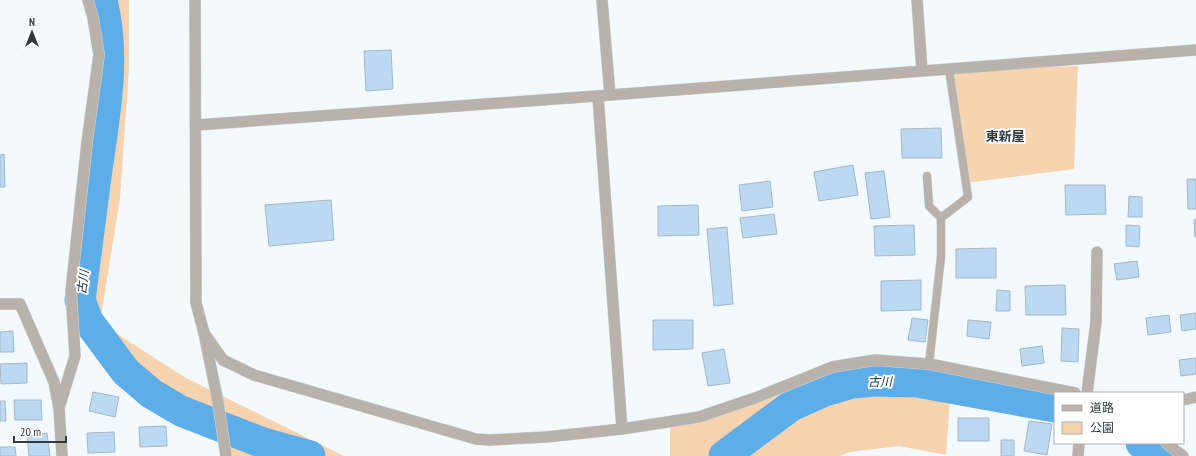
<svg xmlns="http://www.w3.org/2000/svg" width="1196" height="456" viewBox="0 0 1196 456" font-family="'PT Sans Narrow','Noto Sans JP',sans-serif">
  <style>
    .green { fill: #f7d3b0 }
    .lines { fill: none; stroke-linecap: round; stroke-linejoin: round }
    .river { stroke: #5dade9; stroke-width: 31 }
    .building { fill: #bbd9f2; stroke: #a6b7c4 }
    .service-casing { stroke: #cfd6dc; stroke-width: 9 }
    .minor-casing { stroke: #cfd6dc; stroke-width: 12 }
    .tertiary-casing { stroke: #cfd6dc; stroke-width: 12 }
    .service { stroke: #b8b2ab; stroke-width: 8 }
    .minor { stroke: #b8b2ab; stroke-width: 11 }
    .tertiary { stroke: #b8b2ab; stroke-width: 11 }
    .labels { text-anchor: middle; stroke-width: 4; stroke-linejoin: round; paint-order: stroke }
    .water-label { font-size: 12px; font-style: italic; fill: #0b2f46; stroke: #fff }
    .quarter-label { font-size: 13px; font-weight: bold; fill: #32393e; stroke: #fff }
  </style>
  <rect width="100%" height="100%" fill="#f2f9ff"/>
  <path class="green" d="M85 0H129V69L120 198 100 323 186 378 344 456H226L224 440 140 405 73 326 74 267 99 55Z
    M1078 66 1074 169 966 183 949 69Z
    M882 361 1055 393V420L950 400 946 455 899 446 850 452 840 456H670V428L780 389 832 367Z"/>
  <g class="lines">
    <path class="river" d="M102 0C116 57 105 113 97 170 91 213 86 256 80 300L88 321 126 372 152 394 181 411 263 443 310 456
      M1141 443 1157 456
      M724 456 791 406 822 392 852 383 874 381 917 382 1055 407"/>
  </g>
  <path class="building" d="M391 50 393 89 366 91 364 51Z
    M941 128 942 158H902L901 129Z
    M4 154 5 187H0V155Z
    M853 165 858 195 819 201 814 172Z
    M884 171 890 217 871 219 865 173Z
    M1187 179H1196V209H1188Z
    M770 181 773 207 742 211 739 185Z
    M1065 185H1105L1106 214 1066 215Z
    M1129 196 1142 197V217H1128Z
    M331 200 334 240 269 246 265 205Z
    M698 205 699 235 658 236V206Z
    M774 214 777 234 743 238 740 218Z
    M1196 219V237H1195L1194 220Z
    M914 225 915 255 875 256 874 226Z
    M1126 225 1140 226 1139 247 1126 246Z
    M727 227 733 304 714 306 707 229Z
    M996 248V278H956V249Z
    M1137 261 1139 277 1117 280 1114 264Z
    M921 280V310L881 311V281Z
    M1065 285 1066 315H1026L1025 286Z
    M997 290 1010 291V311H996Z
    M1196 313V329L1182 331 1180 315Z
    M1169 315 1171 332 1148 335 1146 318Z
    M912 318 928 320 925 342 908 340Z
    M653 320H693V349L653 350Z
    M968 320 991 322 989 339 967 336Z
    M1062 328 1079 329 1078 362 1061 361Z
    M13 331 14 352H0V332Z
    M1042 346 1044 363 1022 366 1020 349Z
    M724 349 730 383 708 386 702 353Z
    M1196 358V374L1181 376 1179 360Z
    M27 363V383L1 384 0 364Z
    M93 392 119 397 115 417 89 411Z
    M14 400H41L42 420H15Z
    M0 401H5L6 421H0Z
    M958 418H989V441H958Z
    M1029 421 1052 424 1047 455 1024 451Z
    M166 426 167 446 140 447 139 427Z
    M114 432 115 452 88 453 87 433Z
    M47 433 50 456H29L27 436Z
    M1001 440H1014V456H1001Z
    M0 447H15L16 456H0Z"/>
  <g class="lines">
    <defs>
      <path id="service" d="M927 176 929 206 941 218V257L929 364
        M941 218 968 197 949 69"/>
      <path id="minor" d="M195 0 196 303 204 333 223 360 254 375 476 439 489 440 546 437 622 429 699 417 755 398 832 367 875 360 929 364 1075 393
        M602 0 610 95
        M917 0 922 71
        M598 96 622 429
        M196 125 610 95 1196 50
        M0 304H20L54 382 59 408 62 456
        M1087 393 1096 322 1097 252
        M1183 400 1196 397
        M59 408 75 356 71 291 87 142 99 55 93 18 88 0
        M1166 443 1183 456
        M1078 456 1079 443"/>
      <path id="tertiary" d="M204 333 218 402 226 456"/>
    </defs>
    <use href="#service" class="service-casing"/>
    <use href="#minor" class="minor-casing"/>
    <use href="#tertiary" class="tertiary-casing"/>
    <use href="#service" class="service"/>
    <use href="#minor" class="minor"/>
    <use href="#tertiary" class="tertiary"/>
  </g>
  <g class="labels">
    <g class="water-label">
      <text transform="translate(83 282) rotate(-83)" y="4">古川</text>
      <text transform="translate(880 382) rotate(-1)" y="4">古川</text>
    </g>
    <g class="quarter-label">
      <text x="1005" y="141">東新屋</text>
    </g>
  </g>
  <rect x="1054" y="392" width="130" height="52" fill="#ffffff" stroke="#adb0b2"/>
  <rect x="1062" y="405" width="20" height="6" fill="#b8b2ab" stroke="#adb0b2"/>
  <text x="1090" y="412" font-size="12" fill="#32393e">道路</text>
  <rect x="1062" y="422" width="20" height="12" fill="#f7d3b0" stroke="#adb0b2"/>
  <text x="1090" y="432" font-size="12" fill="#32393e">公園</text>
  <g transform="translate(32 32)" stroke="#ffffff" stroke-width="3" paint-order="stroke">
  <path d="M0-3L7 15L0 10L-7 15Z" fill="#32393e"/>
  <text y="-6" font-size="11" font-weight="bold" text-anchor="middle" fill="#32393e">N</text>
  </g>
  <path d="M14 436v6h52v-6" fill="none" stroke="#32393e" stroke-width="2"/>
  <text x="20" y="436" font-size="12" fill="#32393e" stroke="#ffffff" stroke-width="3" paint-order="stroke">20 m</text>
</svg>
